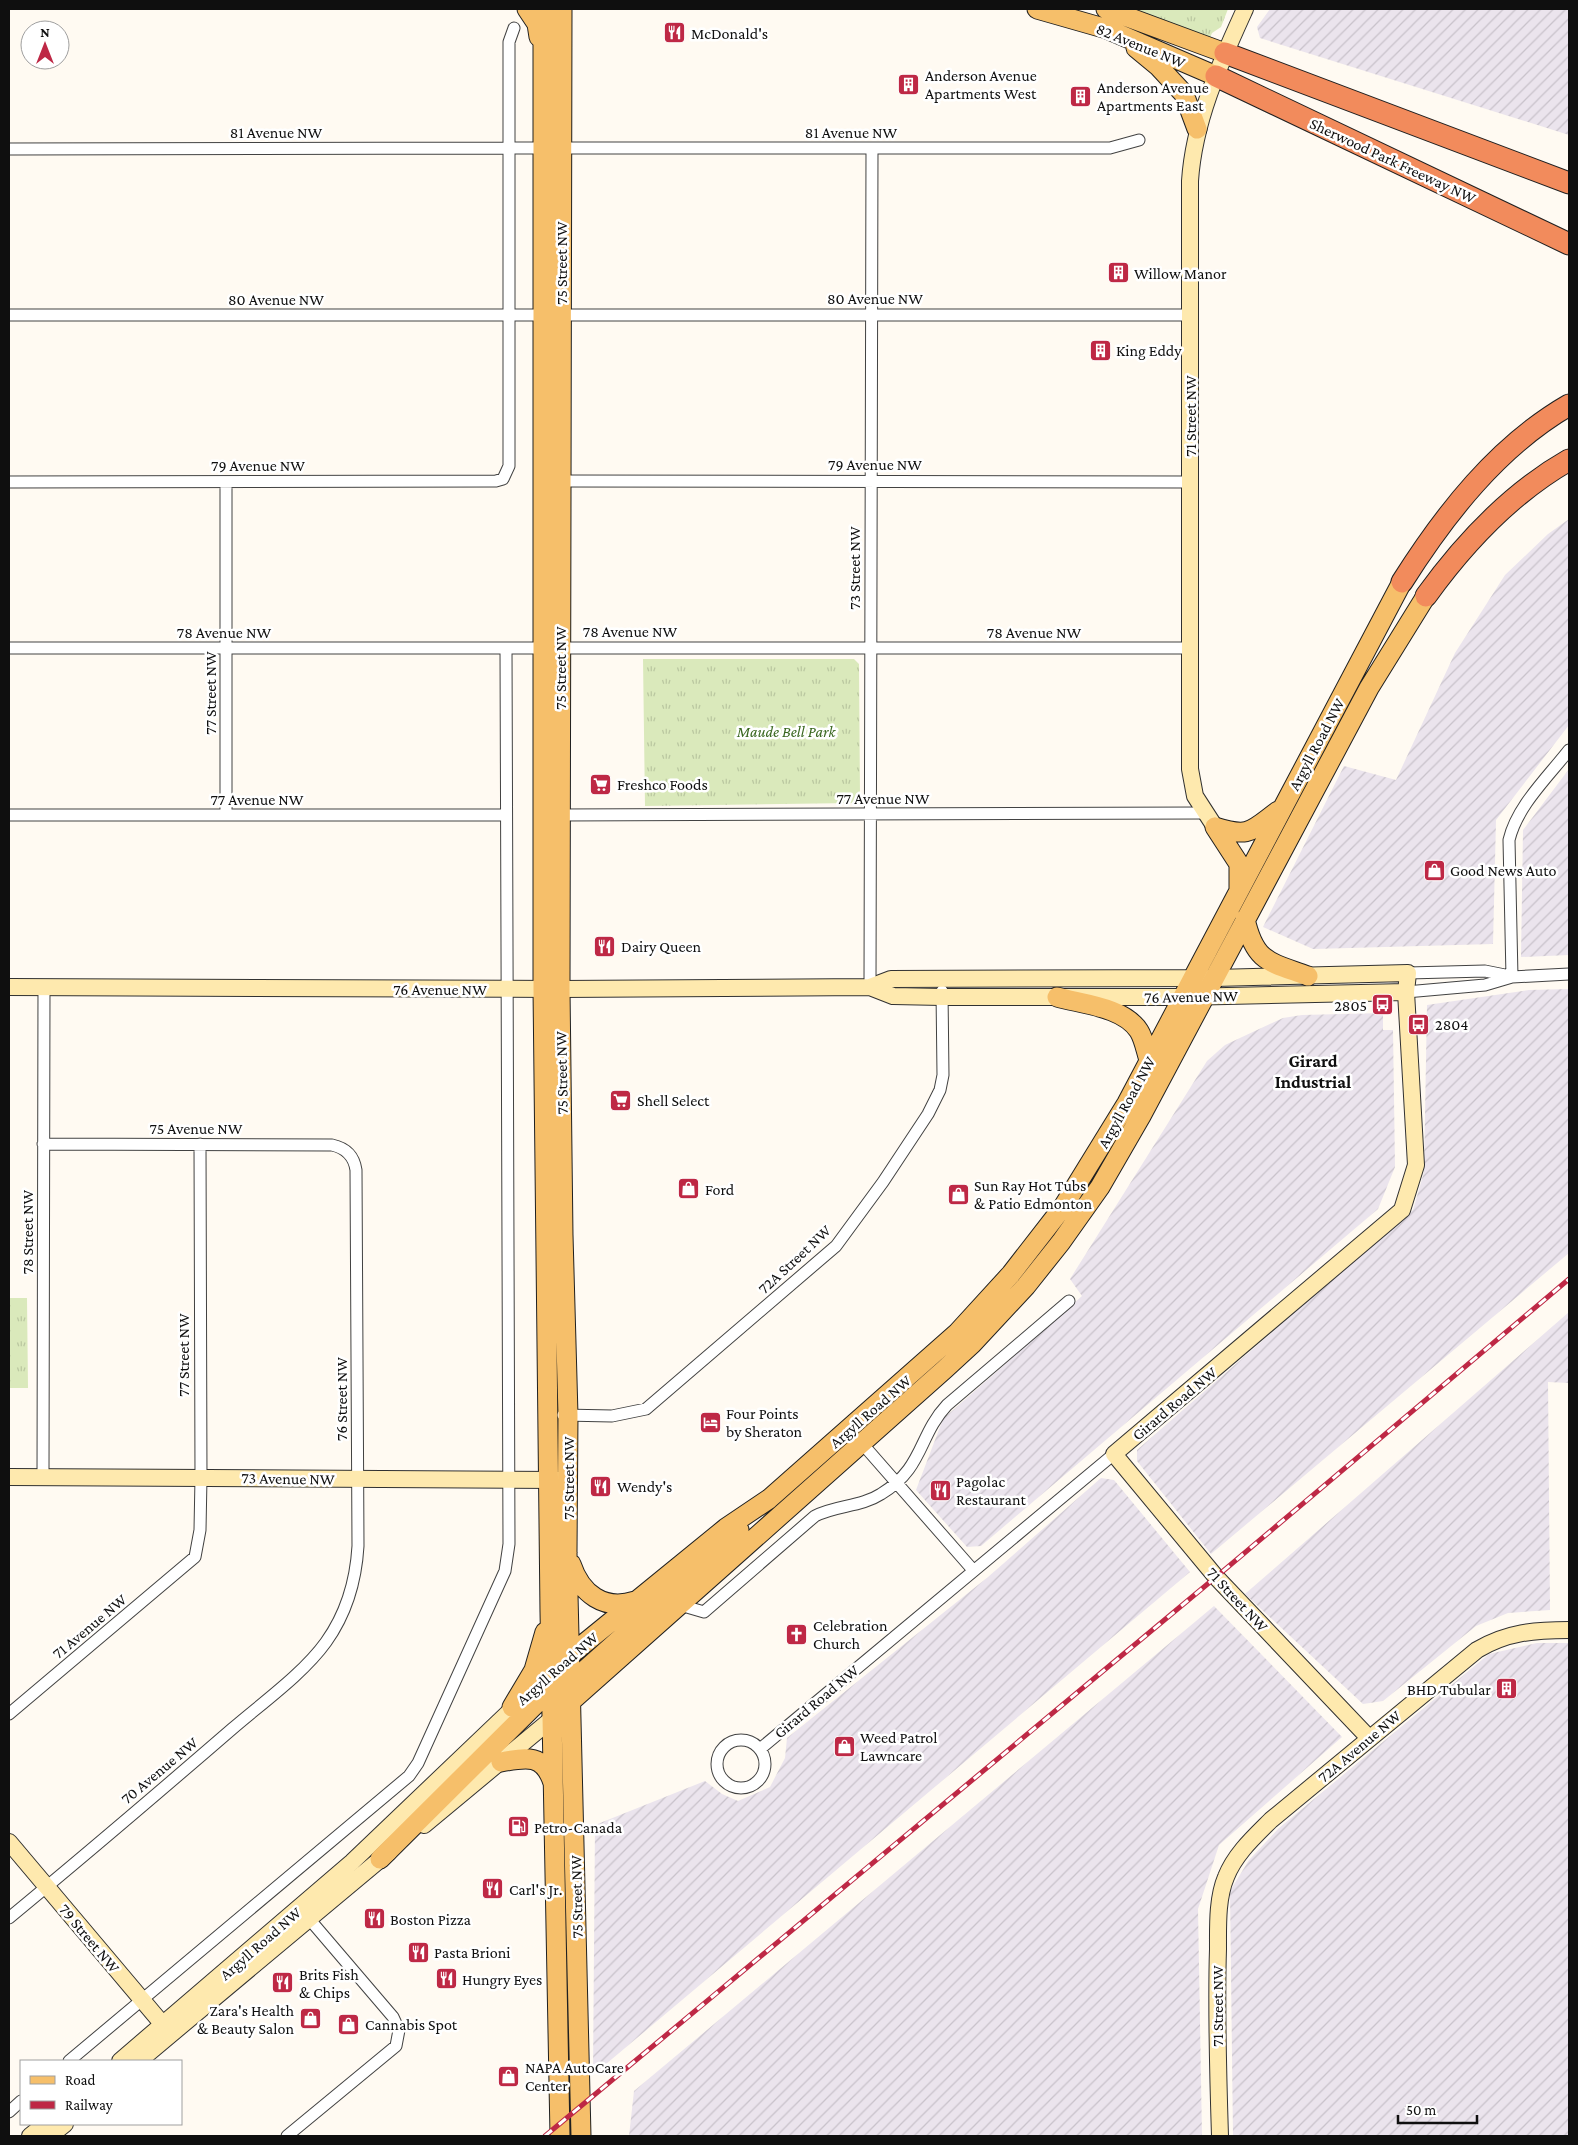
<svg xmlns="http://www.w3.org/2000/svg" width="1578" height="2145" viewBox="0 0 1578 2145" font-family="'Crimson Pro',serif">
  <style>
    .industrial { fill: url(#industrial-furrows) }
    .grass { fill: url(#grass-tufts) }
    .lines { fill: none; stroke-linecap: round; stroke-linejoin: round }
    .street-casing { stroke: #424242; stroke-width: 13 }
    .secondary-casing { stroke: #313131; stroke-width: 18 }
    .primary-casing { stroke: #202020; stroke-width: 21 }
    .highway-casing { stroke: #202020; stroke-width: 23 }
    .street { stroke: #fff; stroke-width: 11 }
    .secondary { stroke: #fee9ae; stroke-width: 16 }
    .primary { stroke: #f6bf6a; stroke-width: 19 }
    .highway { stroke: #f28b5c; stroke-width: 21 }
    .rail-casing { stroke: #be2845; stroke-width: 5 }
    .rail { stroke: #fff; stroke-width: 3; stroke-dasharray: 9; stroke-linecap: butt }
    .labels { text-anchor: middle; stroke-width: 5; stroke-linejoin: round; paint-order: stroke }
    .poi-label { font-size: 16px; fill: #0f0f0f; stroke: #fff; text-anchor: start }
    .street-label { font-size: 16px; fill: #0f0f0f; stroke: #fff }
    .park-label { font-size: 16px; font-style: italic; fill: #39671f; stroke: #fff }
    .neighbourhood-label { font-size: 18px; font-weight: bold; fill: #0f0f0f; stroke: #fff }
  </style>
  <defs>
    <pattern id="industrial-furrows" width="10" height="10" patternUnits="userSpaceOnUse" patternTransform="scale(1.25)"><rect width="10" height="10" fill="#ebe4ed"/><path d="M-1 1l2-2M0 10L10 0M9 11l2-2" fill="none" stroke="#c8c2ca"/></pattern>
    <pattern id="grass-tufts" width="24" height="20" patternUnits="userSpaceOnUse" patternTransform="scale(1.25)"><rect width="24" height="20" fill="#dae9bb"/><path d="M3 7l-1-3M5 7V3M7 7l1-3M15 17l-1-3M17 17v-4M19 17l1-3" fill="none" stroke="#bac7a0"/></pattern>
  </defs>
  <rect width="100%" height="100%" fill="#fffaf2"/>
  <path class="industrial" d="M1270 9H1569V135L1260 38 1257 27Z
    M1569 519V725L1496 820 1493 944 1313 949 1263 927 1344 766 1396 780 1455 653 1505 575 1548 534Z
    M1569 769V955L1521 957 1523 830Z
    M1569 989V1253L1211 1554 1137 1461V1450L1413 1210 1424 1172 1427 1005 1529 990Z
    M1383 1013V1030H1393L1395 1167 1378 1209 981 1546 967 1547 916 1490 943 1419 1082 1296 1070 1279 1207 1061 1225 1045 1283 1018 1302 1015Z
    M1569 1312V1383L1548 1382 1550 1610 1508 1613 1476 1626 1383 1701 1363 1704 1245 1594Z
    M1101 1478 1114 1480 1190 1572 593 2075 595 1825 705 1781 722 1794 738 1801 770 1787 785 1758 787 1738 988 1577Z
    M1214 1606 1342 1737 1219 1845 1198 1909 1202 2136H629L634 2091Z
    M1537 1643H1569V2136H1233L1230 1891 1249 1860 1279 1828 1489 1654Z"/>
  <path class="grass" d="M1128 9H1228L1221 27 1212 33 1210 38Z
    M643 659H854L859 664 860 797 855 803 645 806Z
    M9 1298H27L28 1388H9Z"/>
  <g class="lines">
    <defs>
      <path id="street" d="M561 148H1110L1139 140
        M9 149 543 148
        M9 315H544
        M560 315H1190
        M561 481 1190 482
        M9 482 496 481 503 479 509 466V42L514 28
        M226 482V815
        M9 648H1190
        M9 815H506
        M560 815 1205 813
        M1408 973 1485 971 1510 976
        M1512 977 1509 840C1517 806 1548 777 1569 750
        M870 987 872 148
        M1406 992 1485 985 1512 977 1569 974
        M563 1415 612 1416 646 1409 836 1246 883 1182 928 1114 940 1090 943 1075 942 991
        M859 1440 973 1570
        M43 1477 44 987
        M680 1605 704 1612 815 1516C836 1505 861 1507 881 1494 924 1468 918 1436 947 1405L1069 1301
        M9 1714 195 1557 200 1530 201 1478 200 1144
        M717 1764a24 24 0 1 1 48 0a24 24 0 1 1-48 0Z
        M760 1749 1114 1454
        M9 1918C84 1856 158 1793 232 1729 262 1703 303 1674 326 1642 346 1614 356 1580 358 1546L356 1170C354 1156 346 1148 332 1145L43 1144
        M69 2061 409 1776 418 1763 505 1571 509 1544 506 648
        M9 2112 21 2101
        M287 2136 396 2046 399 2030 393 2017 305 1914"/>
      <path id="secondary" d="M1215 827 1195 796 1190 769V181C1194 120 1220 64 1245 9
        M9 987 560 989 870 987 893 996 942 997H1182L1406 992
        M870 987 891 979 1215 978 1408 973 1406 992 1416 1165 1402 1210 1114 1454 1216 1577 1369 1738
        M9 1477 561 1480
        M424 1825 553 1718
        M9 1842 170 2033
        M120 2061 352 1862 552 1671
        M139 2061 389 1852
        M30 2136 45 2124
        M50 2136 65 2124
        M1220 2136C1218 2074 1216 2011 1218 1949 1218 1926 1217 1898 1226 1877 1235 1854 1254 1837 1271 1820L1477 1650C1507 1632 1535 1630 1569 1630"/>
      <path id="primary" d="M527 9 537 24 539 37
        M543 9V989L550 1612 560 2136
        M562 9 560 989 563 1235 568 1415 567 1553 581 2136
        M1037 9 1107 29 1216 76
        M1106 9 1225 53
        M1136 48 1159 67 1184 94 1197 129
        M1215 827C1250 838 1251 831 1278 811
        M1215 827 1239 864V888
        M1245 919C1255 963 1270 962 1308 976
        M1057 997C1082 1004 1124 1007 1139 1031 1144 1039 1146 1051 1149 1060
        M571 1564C581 1594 604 1611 635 1601
        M564 1660 726 1528 769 1499 958 1332 1011 1274 1063 1207 1127 1103 1402 582
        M568 1690 586 1669 721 1549 739 1530
        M567 1705 945 1369 972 1344 1026 1286 1061 1242 1100 1187 1141 1116 1369 688 1426 596
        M512 1707 534 1670 545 1632
        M501 1762C527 1757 544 1754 553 1783
        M380 1859 557 1683"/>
      <path id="highway" d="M1225 53 1569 183
        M1216 76 1569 244
        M1402 582C1445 514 1498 446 1569 405
        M1426 596C1465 542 1511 493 1569 460"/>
    </defs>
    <use href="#street" class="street-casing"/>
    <use href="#secondary" class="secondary-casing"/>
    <use href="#primary" class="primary-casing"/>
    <use href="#highway" class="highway-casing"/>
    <use href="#street" class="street"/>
    <use href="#secondary" class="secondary"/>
    <use href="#primary" class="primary"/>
    <use href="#highway" class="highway"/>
    <defs>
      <path id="rail" d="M545 2136 1216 1577 1569 1279"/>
    </defs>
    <use href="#rail" class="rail-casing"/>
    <use href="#rail" class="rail"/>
  </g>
  <defs>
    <symbol id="restaurant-square" viewBox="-11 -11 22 22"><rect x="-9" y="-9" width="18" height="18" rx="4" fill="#be2845" stroke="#fff"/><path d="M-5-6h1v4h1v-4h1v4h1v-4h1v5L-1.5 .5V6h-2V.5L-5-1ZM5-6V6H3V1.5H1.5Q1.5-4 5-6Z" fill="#fff"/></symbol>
    <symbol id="building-square" viewBox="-11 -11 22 22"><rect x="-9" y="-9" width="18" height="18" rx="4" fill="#be2845" stroke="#fff"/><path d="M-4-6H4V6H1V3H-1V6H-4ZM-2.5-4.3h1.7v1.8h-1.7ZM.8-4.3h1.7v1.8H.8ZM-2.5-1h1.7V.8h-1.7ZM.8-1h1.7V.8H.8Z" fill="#fff"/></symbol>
    <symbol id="supermarket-square" viewBox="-11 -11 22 22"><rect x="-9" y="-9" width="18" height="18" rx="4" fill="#be2845" stroke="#fff"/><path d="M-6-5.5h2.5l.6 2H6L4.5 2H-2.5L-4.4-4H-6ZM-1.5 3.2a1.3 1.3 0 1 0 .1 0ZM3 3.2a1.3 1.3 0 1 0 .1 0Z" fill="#fff"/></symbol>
    <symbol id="shop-square" viewBox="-11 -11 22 22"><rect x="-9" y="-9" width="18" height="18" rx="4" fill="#be2845" stroke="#fff"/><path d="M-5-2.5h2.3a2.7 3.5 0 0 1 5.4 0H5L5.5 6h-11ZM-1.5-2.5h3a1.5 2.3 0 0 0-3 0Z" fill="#fff"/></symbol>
    <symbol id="bus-square" viewBox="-11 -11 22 22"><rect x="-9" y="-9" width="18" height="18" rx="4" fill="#be2845" stroke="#fff"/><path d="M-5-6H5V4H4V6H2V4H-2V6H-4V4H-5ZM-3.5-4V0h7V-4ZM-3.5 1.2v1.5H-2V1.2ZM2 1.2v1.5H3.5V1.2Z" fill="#fff"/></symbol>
    <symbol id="hotel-square" viewBox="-11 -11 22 22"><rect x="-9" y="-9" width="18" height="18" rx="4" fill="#be2845" stroke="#fff"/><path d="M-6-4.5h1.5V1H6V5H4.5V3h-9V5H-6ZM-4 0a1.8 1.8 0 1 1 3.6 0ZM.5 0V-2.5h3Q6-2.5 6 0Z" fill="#fff"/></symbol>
    <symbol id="church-square" viewBox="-11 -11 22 22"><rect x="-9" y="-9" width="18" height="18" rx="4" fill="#be2845" stroke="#fff"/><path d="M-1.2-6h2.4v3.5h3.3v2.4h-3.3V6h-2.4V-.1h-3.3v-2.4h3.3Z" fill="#fff"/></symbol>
    <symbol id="fuel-square" viewBox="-11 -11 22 22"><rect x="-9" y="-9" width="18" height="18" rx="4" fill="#be2845" stroke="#fff"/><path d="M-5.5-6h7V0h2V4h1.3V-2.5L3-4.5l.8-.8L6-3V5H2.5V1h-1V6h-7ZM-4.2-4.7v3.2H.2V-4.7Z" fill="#fff"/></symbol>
  </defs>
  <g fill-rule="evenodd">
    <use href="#restaurant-square" x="662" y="20" width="25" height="25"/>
    <use href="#building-square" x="896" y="72" width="25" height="25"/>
    <use href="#building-square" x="1068" y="84" width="25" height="25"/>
    <use href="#building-square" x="1106" y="260" width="25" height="25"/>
    <use href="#building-square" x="1088" y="338" width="25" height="25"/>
    <use href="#supermarket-square" x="588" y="772" width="25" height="25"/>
    <use href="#shop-square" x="1422" y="858" width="25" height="25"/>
    <use href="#restaurant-square" x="592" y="934" width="25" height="25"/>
    <use href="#bus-square" x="1370" y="992" width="25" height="25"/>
    <use href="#bus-square" x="1406" y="1012" width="25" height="25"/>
    <use href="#supermarket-square" x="608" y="1088" width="25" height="25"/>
    <use href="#shop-square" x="676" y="1176" width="25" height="25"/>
    <use href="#shop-square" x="946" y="1182" width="25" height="25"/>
    <use href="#hotel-square" x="698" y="1410" width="25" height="25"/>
    <use href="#restaurant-square" x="588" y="1474" width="25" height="25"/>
    <use href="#restaurant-square" x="928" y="1478" width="25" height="25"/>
    <use href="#church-square" x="784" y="1622" width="25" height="25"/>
    <use href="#building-square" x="1494" y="1676" width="25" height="25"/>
    <use href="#shop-square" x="832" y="1734" width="25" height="25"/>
    <use href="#fuel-square" x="506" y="1814" width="25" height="25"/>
    <use href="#restaurant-square" x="480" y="1876" width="25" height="25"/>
    <use href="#restaurant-square" x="362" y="1906" width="25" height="25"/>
    <use href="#restaurant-square" x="406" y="1940" width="25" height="25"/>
    <use href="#restaurant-square" x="434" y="1966" width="25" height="25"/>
    <use href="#restaurant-square" x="270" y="1970" width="25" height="25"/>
    <use href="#shop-square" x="298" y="2006" width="25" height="25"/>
    <use href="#shop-square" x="336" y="2012" width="25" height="25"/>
    <use href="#shop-square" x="496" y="2064" width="25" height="25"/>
  </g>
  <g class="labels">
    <g class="poi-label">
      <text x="691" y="39">McDonald's</text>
      <text x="925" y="81">Anderson Avenue<tspan x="925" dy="18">Apartments West</tspan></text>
      <text x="1097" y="93">Anderson Avenue<tspan x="1097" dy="18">Apartments East</tspan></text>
      <text x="1134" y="279">Willow Manor</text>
      <text x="1116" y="356">King Eddy</text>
      <text x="617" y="790">Freshco Foods</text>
      <text x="1450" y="876">Good News Auto</text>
      <text x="621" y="952">Dairy Queen</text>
      <text x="1367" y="1011" text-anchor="end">2805</text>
      <text x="1435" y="1030">2804</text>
      <text x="637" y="1106">Shell Select</text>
      <text x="974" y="1191">Sun Ray Hot Tubs<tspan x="974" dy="18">&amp; Patio Edmonton</tspan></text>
      <text x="705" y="1195">Ford</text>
      <text x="726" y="1419">Four Points<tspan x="726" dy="18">by Sheraton</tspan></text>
      <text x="956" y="1487">Pagolac<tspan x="956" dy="18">Restaurant</tspan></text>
      <text x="617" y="1492">Wendy's</text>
      <text x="813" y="1631">Celebration<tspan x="813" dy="18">Church</tspan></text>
      <text x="1491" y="1695" text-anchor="end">BHD Tubular</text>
      <text x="860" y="1743">Weed Patrol<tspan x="860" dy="18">Lawncare</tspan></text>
      <text x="534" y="1833">Petro-Canada</text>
      <text x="509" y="1895">Carl's Jr.</text>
      <text x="390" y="1925">Boston Pizza</text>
      <text x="434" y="1958">Pasta Brioni</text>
      <text x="299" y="1980">Brits Fish<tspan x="299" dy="18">&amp; Chips</tspan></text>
      <text x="462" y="1985">Hungry Eyes</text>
      <text x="294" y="2016" text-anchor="end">Zara's Health<tspan x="294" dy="18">&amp; Beauty Salon</tspan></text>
      <text x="365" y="2030">Cannabis Spot</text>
      <text x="525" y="2073">NAPA AutoCare<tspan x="525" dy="18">Center</tspan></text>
    </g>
    <g class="street-label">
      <text transform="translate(1141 45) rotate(22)" y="6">82 Avenue NW</text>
      <text x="276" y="138">81 Avenue NW</text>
      <text x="851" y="138">81 Avenue NW</text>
      <text transform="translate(1393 160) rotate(25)" y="6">Sherwood Park Freeway NW</text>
      <text transform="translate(561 263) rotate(-90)" y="6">75 Street NW</text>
      <text x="875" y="304">80 Avenue NW</text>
      <text x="276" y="305">80 Avenue NW</text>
      <text transform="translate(1190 416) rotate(-90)" y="6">71 Street NW</text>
      <text x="875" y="470">79 Avenue NW</text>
      <text x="258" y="471">79 Avenue NW</text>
      <text transform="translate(854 568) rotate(-90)" y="6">73 Street NW</text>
      <text x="630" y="637">78 Avenue NW</text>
      <text x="224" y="638">78 Avenue NW</text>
      <text x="1034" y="638">78 Avenue NW</text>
      <text transform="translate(560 668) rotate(-90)" y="6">75 Street NW</text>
      <text transform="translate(210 693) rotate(-90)" y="6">77 Street NW</text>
      <text transform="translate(1316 744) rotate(-62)" y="6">Argyll Road NW</text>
      <text x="883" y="804">77 Avenue NW</text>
      <text x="257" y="805">77 Avenue NW</text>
      <text x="440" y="995">76 Avenue NW</text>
      <text transform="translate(1191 996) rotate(-1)" y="6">76 Avenue NW</text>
      <text transform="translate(561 1073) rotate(-91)" y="6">75 Street NW</text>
      <text transform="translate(1126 1102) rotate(-61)" y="6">Argyll Road NW</text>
      <text x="196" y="1134">75 Avenue NW</text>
      <text transform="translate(27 1232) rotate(-90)" y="6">78 Street NW</text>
      <text transform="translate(794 1259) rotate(-43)" y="6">72A Street NW</text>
      <text transform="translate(183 1355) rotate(-90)" y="6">77 Street NW</text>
      <text transform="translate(341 1399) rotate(-90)" y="6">76 Street NW</text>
      <text transform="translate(1174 1403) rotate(-40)" y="6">Girard Road NW</text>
      <text transform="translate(870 1411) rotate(-41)" y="6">Argyll Road NW</text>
      <text transform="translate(288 1478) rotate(1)" y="6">73 Avenue NW</text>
      <text transform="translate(568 1478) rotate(-90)" y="6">75 Street NW</text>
      <text transform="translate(1238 1599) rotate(47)" y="6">71 Street NW</text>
      <text transform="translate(89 1626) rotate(-40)" y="6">71 Avenue NW</text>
      <text transform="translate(557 1668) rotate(-41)" y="6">Argyll Road NW</text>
      <text transform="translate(816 1701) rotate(-40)" y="6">Girard Road NW</text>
      <text transform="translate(1359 1746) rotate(-40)" y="6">72A Avenue NW</text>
      <text transform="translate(159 1770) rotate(-40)" y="6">70 Avenue NW</text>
      <text transform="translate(576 1897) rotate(-91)" y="6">75 Street NW</text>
      <text transform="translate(90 1938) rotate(50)" y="6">79 Street NW</text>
      <text transform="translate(260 1943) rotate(-41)" y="6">Argyll Road NW</text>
      <text transform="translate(1217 2006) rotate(-90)" y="6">71 Street NW</text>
    </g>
    <g class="park-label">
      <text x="786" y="737">Maude Bell Park</text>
    </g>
    <g class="neighbourhood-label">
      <text x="1313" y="1067">Girard<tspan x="1313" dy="21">Industrial</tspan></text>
    </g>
  </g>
  <rect width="1578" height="2145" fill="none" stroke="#0f0f0f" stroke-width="20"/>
  <rect x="20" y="2060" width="162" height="65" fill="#ffffff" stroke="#9f9f9f"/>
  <rect x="30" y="2076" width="25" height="8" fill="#f6bf6a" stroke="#9f9f9f"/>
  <text x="65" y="2085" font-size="15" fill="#0f0f0f">Road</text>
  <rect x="30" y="2101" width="25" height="8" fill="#be2845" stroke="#9f9f9f"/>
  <text x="65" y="2110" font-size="15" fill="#0f0f0f">Railway</text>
  <g transform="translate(45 45)"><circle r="24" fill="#ffffff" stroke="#9f9f9f"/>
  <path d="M0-4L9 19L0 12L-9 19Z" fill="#be2845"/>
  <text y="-8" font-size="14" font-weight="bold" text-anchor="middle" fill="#0f0f0f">N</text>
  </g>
  <path d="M1398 2115v8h79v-8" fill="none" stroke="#0f0f0f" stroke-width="2.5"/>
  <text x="1406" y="2115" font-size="15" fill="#0f0f0f" stroke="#ffffff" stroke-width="4" paint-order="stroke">50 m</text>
</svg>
